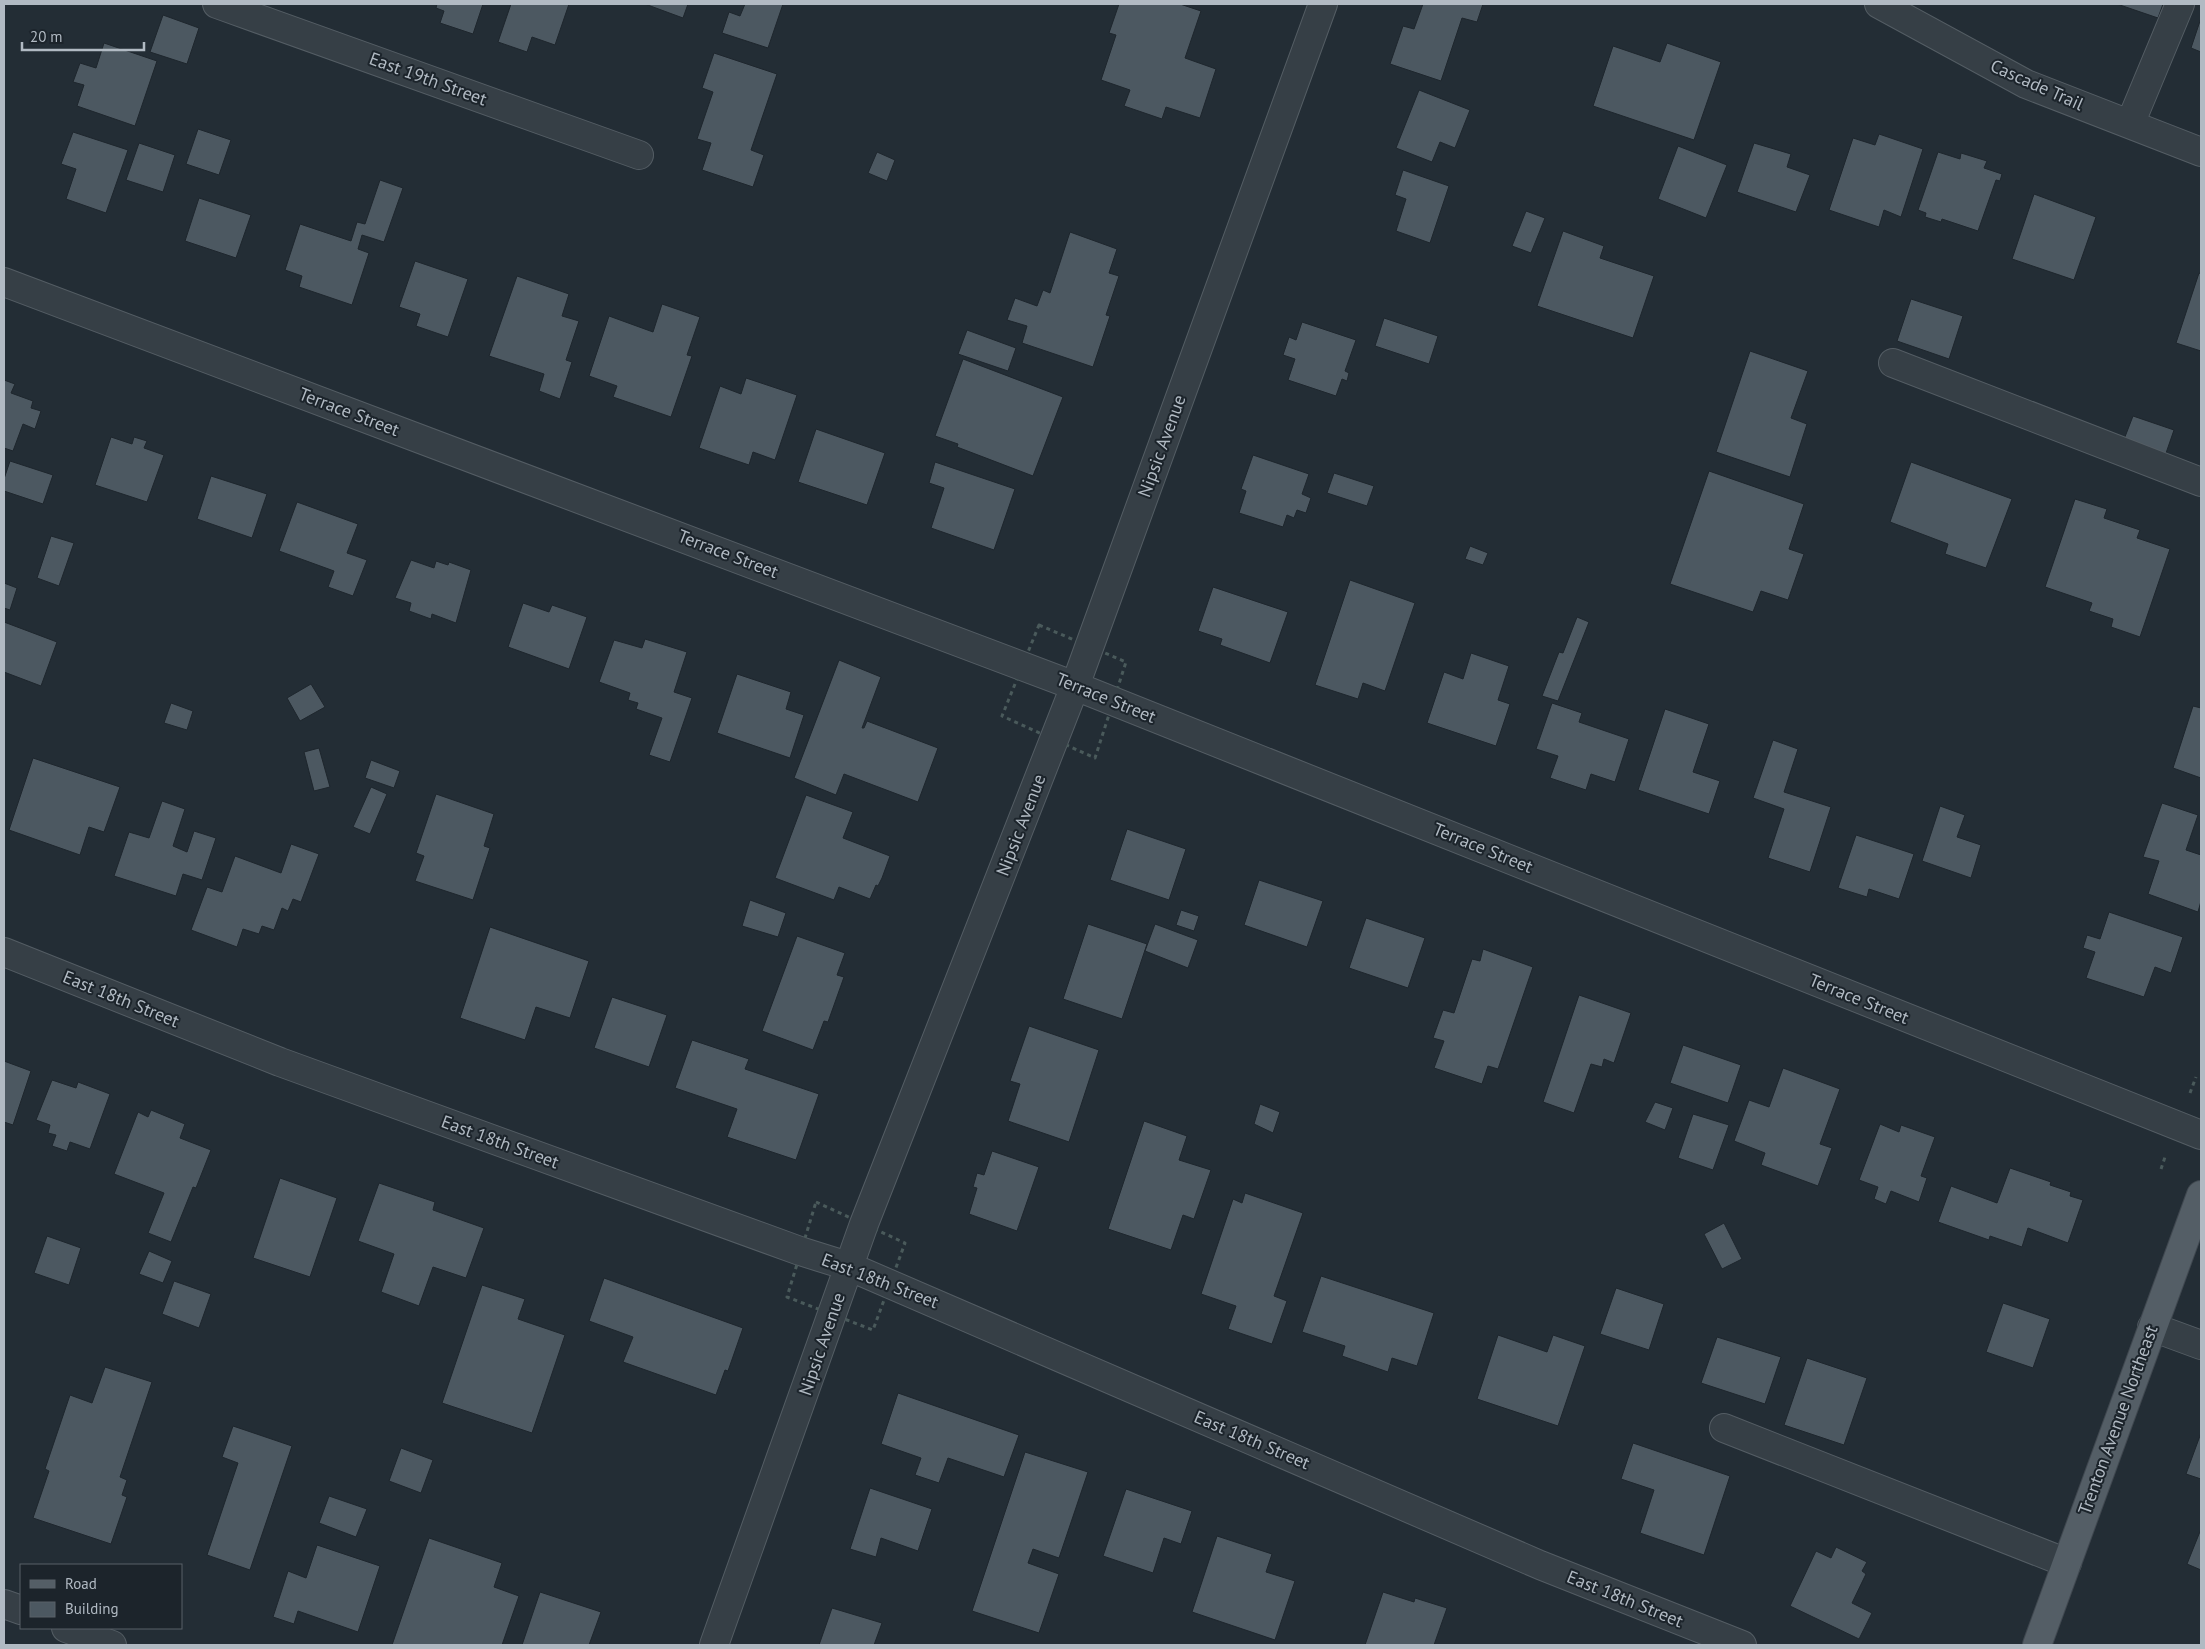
<svg xmlns="http://www.w3.org/2000/svg" width="2205" height="1649" viewBox="0 0 2205 1649" font-family="'PT Sans',sans-serif">
  <style>
    .building { fill: #4c5861; stroke: #1e262d }
    .lines { fill: none; stroke-linecap: round; stroke-linejoin: round }
    .minor-casing { stroke: #545d64; stroke-width: 30 }
    .major-casing { stroke: #404850; stroke-width: 30 }
    .path { stroke: #4a5a5b; stroke-width: 3; stroke-dasharray: 4 4; stroke-linecap: butt }
    .minor { stroke: #363f46; stroke-width: 28 }
    .major { stroke: #545e66; stroke-width: 28 }
    .labels { text-anchor: middle; stroke-width: 4; stroke-linejoin: round; paint-order: stroke }
    .street-label { font-size: 18px; fill: #b1bac3; stroke: #1c242b }
  </style>
  <rect width="100%" height="100%" fill="#232d35"/>
  <path class="building" d="M437 4H483L473 34 440 23 444 11 436 8Z
    M511 4H569L555 45 532 37 527 52 498 42Z
    M645 4H688L683 18Z
    M745 4H783L768 48 722 33 729 12 740 16Z
    M1119 4H1180L1201 11 1185 58 1216 69 1200 118 1166 107 1162 119 1124 106 1130 90 1101 80 1116 35 1109 33Z
    M1423 4H1483L1477 22 1462 18 1441 81 1390 64 1403 26 1414 29Z
    M2117 4H2163L2158 18Z
    M163 15 199 28 187 64 150 52Z
    M2201 18V52L2191 48Z
    M104 43 157 61 135 126 77 106 84 85 73 82 80 63 96 68Z
    M1667 43 1721 62 1694 140 1593 106 1613 46 1660 62Z
    M714 53 777 74 751 150 764 155 753 187 702 170 711 143 697 139 713 92 702 88Z
    M1419 90 1470 110 1455 148 1440 142 1432 162 1396 148Z
    M198 129 231 140 219 175 186 164Z
    M73 132 128 150 106 213 66 199 76 169 61 164Z
    M1879 134 1923 149 1901 217 1884 210 1879 227 1829 210 1853 138 1875 145Z
    M139 143 175 155 163 192 126 180Z
    M1754 143 1791 154 1787 167 1810 175 1796 212 1737 192Z
    M1678 146 1727 165 1706 218 1658 199Z
    M877 152 895 160 887 181 868 173Z
    M1938 152 1960 159 1961 153 1987 161 1984 168 2002 174 2000 181 1996 180 1978 231 1942 219 1941 222 1925 217 1926 213 1918 210Z
    M1403 170 1449 186 1430 243 1396 231 1406 199 1395 195Z
    M380 180 403 188 384 242 362 235 358 249 369 253 352 305 299 287 302 276 285 270 300 224 351 241 357 222 365 224Z
    M2034 194 2096 217 2074 280 2012 259Z
    M199 198 251 215 236 258 185 241Z
    M1526 211 1545 218 1531 253 1512 246Z
    M1563 231 1604 246 1600 258 1654 276 1633 338 1537 306Z
    M1070 232 1117 249 1109 273 1119 276 1106 315 1110 316 1093 367 1022 343 1027 326 1007 320 1015 298 1037 306 1043 290 1050 293Z
    M415 261 468 279 448 337 416 326 420 314 399 307Z
    M2199 273 2201 274V351L2176 343Z
    M517 276 569 294 562 316 579 321 566 360 572 362 560 399 539 391 544 374 489 356Z
    M1911 299 1963 316 1949 359 1897 341Z
    M662 304 700 317 687 355 692 356 671 417 613 397 617 386 589 376 609 316 653 332Z
    M1384 318 1438 336 1429 364 1375 346Z
    M1302 322 1356 340 1345 371 1349 373 1347 381 1342 379 1336 396 1288 380 1295 359 1283 355 1289 337 1296 340Z
    M967 330 1016 348 1008 371 958 354Z
    M1750 351 1808 371 1791 418 1807 424 1790 477 1716 452Z
    M963 359 1063 397 1033 476 957 447 958 444 935 436Z
    M746 378 797 395 775 460 753 452 749 465 699 448 720 386 741 394Z
    M4 380 15 384 11 393 33 401 31 408 41 411 35 429 23 424 13 451 4 448Z
    M2133 416 2174 430 2165 456 2123 442Z
    M816 429 885 453 867 505 798 482Z
    M111 437 132 444 134 437 147 441 144 448 164 455 147 502 95 485Z
    M1253 455 1309 474 1302 494 1311 498 1306 513 1297 510 1294 518 1287 515 1283 527 1239 513 1246 491 1241 489Z
    M10 461 53 475 43 504 4 491V479Z
    M935 462 1015 489 994 550 931 528 944 488 929 483Z
    M1911 462 2012 499 1986 568 1945 554 1948 544 1890 522Z
    M1709 471 1804 504 1789 549 1804 554 1788 600 1761 591 1753 612 1670 584Z
    M1334 473 1374 486 1367 506 1327 493Z
    M211 476 267 494 252 538 197 519Z
    M2075 499 2107 509 2104 518 2140 530 2137 538 2170 549 2140 637 2111 627 2113 619 2089 611 2092 603 2045 587Z
    M297 502 358 524 347 553 367 560 353 596 328 587 334 571 279 551Z
    M51 536 74 543 59 586 37 578Z
    M1470 546 1488 553 1483 565 1465 559Z
    M411 560 434 568 436 561 448 565 449 562 471 570 456 623 432 614 431 619 409 611 411 603 395 598Z
    M1350 580 1415 603 1385 691 1363 683 1358 699 1315 685Z
    M4 583 17 588 10 610 4 608Z
    M1213 587 1288 612 1270 663 1220 645 1222 639 1198 631Z
    M523 603 549 612 552 605 587 617 569 669 508 647Z
    M1577 617 1589 622 1558 701 1542 696 1559 652 1563 653Z
    M4 622 57 642 41 686 4 672Z
    M645 639 687 652 674 692 692 698 670 762 649 755 662 718 636 709 638 703 628 700 630 693 599 682 614 640 642 648Z
    M1471 653 1509 666 1498 700 1510 704 1496 746 1427 723 1444 672 1463 679Z
    M839 660 881 677 862 728H864L867 721 938 748 918 802 844 774 836 795 794 778Z
    M737 674 791 692 786 709 804 715 790 758 717 733Z
    M311 684 325 707 300 721 287 698Z
    M171 703 193 711 187 730 164 723Z
    M1552 703 1582 713 1579 722 1629 739 1615 782 1591 774 1586 790 1550 778 1558 756 1536 749Z
    M2193 706 2201 708V778L2173 768Z
    M1665 709 1709 724 1693 772 1720 781 1709 814 1638 790Z
    M1773 740 1798 749 1784 792 1831 807 1810 872 1768 858 1784 809 1753 798Z
    M319 748 330 787 314 791 304 752Z
    M33 758 120 787 104 832 89 827 80 855 9 830Z
    M371 760 400 771 394 788 365 778Z
    M371 787 387 794 370 834 353 827Z
    M436 794 494 814 484 846 490 848 473 900 415 881 424 856 416 853Z
    M806 795 853 812 843 838 890 856 882 878 878 886 876 885 870 899 839 887 834 900 775 878Z
    M162 801 185 809 173 846 187 852 194 831 216 838 202 880 183 874 176 896 114 876 129 832 149 838Z
    M2162 803 2198 815 2186 850 2201 855V901L2198 912 2148 894 2159 861 2143 857Z
    M1940 806 1965 815 1957 837 1981 845 1971 878 1922 861Z
    M1127 829 1186 849 1169 900 1110 880Z
    M1856 835 1914 854 1899 899 1869 889 1867 897 1838 888Z
    M291 844 319 854 301 902 293 899 288 911 282 908 274 930 262 926 259 934 243 929 237 947 191 930 207 887 222 892 235 856 281 873Z
    M1259 880 1323 901 1307 947 1244 925Z
    M750 900 786 913 778 937 742 926Z
    M1181 910 1199 916 1194 931 1176 925Z
    M2109 912 2183 937 2171 973 2155 967 2144 997 2086 978 2095 952 2083 948 2087 935 2100 939Z
    M1366 918 1425 938 1408 988 1349 968Z
    M1088 924 1147 944 1122 1019 1063 999Z
    M1155 924 1198 940 1188 968 1145 951Z
    M490 927 589 961 570 1018 536 1007 525 1040 460 1018Z
    M797 936 845 953 837 975 844 977 828 1022 824 1021 813 1050 762 1031Z
    M1483 949 1533 967 1498 1069 1488 1066 1482 1084 1434 1068 1444 1041 1433 1038 1443 1010 1454 1013 1472 959 1480 961Z
    M1579 995 1631 1013 1614 1063 1604 1059 1602 1067 1591 1064 1574 1113 1543 1102Z
    M612 997 667 1015 649 1067 594 1048Z
    M1029 1026 1099 1050 1069 1142 1008 1121 1020 1084 1010 1081Z
    M692 1040 749 1059 745 1069 819 1094 796 1160 727 1137 737 1109 675 1088Z
    M1683 1045 1741 1065 1728 1103 1670 1083Z
    M4 1061 31 1071 13 1125 4 1122Z
    M1783 1068 1840 1089 1820 1144 1832 1148 1818 1186 1761 1165 1765 1153 1734 1141 1749 1100 1769 1107Z
    M52 1080 76 1088 78 1082 110 1094 90 1149 70 1142 67 1151 52 1146 56 1135 48 1133 50 1125 36 1120Z
    M1655 1102 1673 1108 1665 1130 1645 1122Z
    M1260 1104 1280 1112 1273 1133 1254 1124Z
    M151 1110 185 1124 180 1138 211 1150 196 1188 193 1187 171 1242 148 1233 164 1193 114 1174 138 1112 148 1117Z
    M1693 1114 1729 1125 1713 1170 1678 1158Z
    M1144 1121 1187 1136 1179 1160 1211 1170 1194 1219 1183 1215 1171 1250 1108 1229Z
    M1880 1124 1899 1132 1901 1125 1935 1137 1921 1176 1927 1178 1919 1202 1891 1191 1886 1204 1874 1199 1878 1187 1859 1180Z
    M992 1151 1039 1167 1017 1231 969 1214 977 1188 973 1187 977 1173 984 1175Z
    M2010 1168 2051 1182 2050 1185 2071 1192 2070 1196 2083 1200 2068 1243 2028 1228 2022 1247 1990 1236 1989 1240 1938 1222 1951 1186 1997 1203Z
    M280 1178 337 1198 310 1277 253 1258Z
    M379 1183 435 1202 433 1210 484 1228 466 1278 433 1267 419 1306 381 1292 394 1254 358 1241Z
    M1245 1193 1303 1213 1274 1296 1287 1301 1272 1344 1228 1329 1236 1306 1201 1294 1233 1199 1242 1203Z
    M1724 1223 1742 1259 1722 1269 1704 1234Z
    M47 1236 81 1248 69 1285 34 1273Z
    M149 1251 172 1261 163 1283 139 1274Z
    M1321 1276 1434 1313 1417 1366 1392 1358 1388 1372 1342 1356 1345 1346 1302 1332Z
    M604 1278 743 1328 728 1371 725 1370 716 1395 623 1362 633 1337 589 1321Z
    M174 1281 211 1294 199 1328 162 1314Z
    M482 1285 525 1299 518 1319 565 1335 532 1433 442 1403Z
    M1616 1288 1664 1304 1649 1350 1600 1334Z
    M2003 1303 2050 1319 2033 1368 1986 1352Z
    M1498 1335 1547 1352 1553 1335 1585 1346 1558 1426 1477 1399Z
    M1717 1337 1781 1357 1765 1404 1701 1383Z
    M1807 1358 1867 1378 1844 1445 1784 1425Z
    M105 1367 152 1382 120 1477 127 1480 122 1495 127 1497 111 1544 33 1518 49 1471 45 1469 70 1395 92 1403Z
    M898 1393 1019 1435 1004 1477 948 1458 939 1483 915 1475 921 1458 881 1444Z
    M233 1426 292 1446 250 1570 207 1555 238 1463 222 1457Z
    M2201 1433V1479L2186 1474Z
    M1633 1443 1730 1476 1704 1555 1640 1533 1654 1490 1621 1479Z
    M401 1448 433 1460 421 1493 389 1481Z
    M1025 1452 1088 1472 1059 1558 1033 1549 1028 1563 1059 1574 1039 1633 972 1611Z
    M870 1488 932 1509 918 1551 881 1538 876 1557 850 1549Z
    M1126 1489 1192 1511 1181 1544 1164 1538 1153 1573 1103 1556Z
    M329 1496 367 1509 356 1537 319 1523Z
    M2201 1529V1570L2187 1564Z
    M1217 1536 1272 1554 1266 1572 1295 1581 1275 1640 1192 1612Z
    M429 1538 502 1563 494 1587 519 1596 502 1645H392Z
    M317 1545 380 1566 358 1632 298 1611 294 1624 273 1617 288 1571 306 1578Z
    M1836 1547 1867 1562 1862 1571 1866 1574 1852 1603 1872 1613 1859 1639 1790 1606 1816 1551 1831 1558Z
    M540 1592 601 1612 589 1645H522Z
    M1383 1592 1414 1602 1415 1598 1447 1608 1434 1645H1365Z
    M832 1608 882 1623 874 1645H819Z"/>
  <g class="lines">
    <defs>
      <path id="minor" d="M217 4 639 155
        M1879 4 2026 84 2201 152
        M2130 124 2180 4
        M4 282 1075 686 2201 1135
        M1893 363 2201 482
        M4 952 280 1062 800 1251 848 1266 1540 1565 1742 1645
        M2152 1327 2201 1345
        M1724 1428 2067 1563
        M4 1604 21 1610
        M66 1628 112 1645
        M714 1645 864 1224 1075 686 1323 4"/>
      <path id="major" d="M2037 1645 2201 1195"/>
    </defs>
    <use href="#minor" class="minor-casing"/>
    <use href="#major" class="major-casing"/>
    <path class="path" d="M1039 625 1126 662 1095 758 1002 716Z
      M2190 1093 2196 1077
      M2161 1169 2165 1157
      M816 1202 905 1243 873 1330 787 1297Z"/>
    <use href="#minor" class="minor"/>
    <use href="#major" class="major"/>
  </g>
  <g class="labels">
    <g class="street-label">
      <text transform="translate(428 79) rotate(20)" y="6">East 19th Street</text>
      <text transform="translate(2037 85) rotate(24)" y="6">Cascade Trail</text>
      <text transform="translate(349 412) rotate(21)" y="6">Terrace Street</text>
      <text transform="translate(1162 446) rotate(-70)" y="6">Nipsic Avenue</text>
      <text transform="translate(728 554) rotate(21)" y="6">Terrace Street</text>
      <text transform="translate(1106 698) rotate(22)" y="6">Terrace Street</text>
      <text transform="translate(1021 825) rotate(-69)" y="6">Nipsic Avenue</text>
      <text transform="translate(1483 848) rotate(22)" y="6">Terrace Street</text>
      <text transform="translate(121 999) rotate(22)" y="6">East 18th Street</text>
      <text transform="translate(1859 999) rotate(22)" y="6">Terrace Street</text>
      <text transform="translate(500 1142) rotate(20)" y="6">East 18th Street</text>
      <text transform="translate(880 1281) rotate(21)" y="6">East 18th Street</text>
      <text transform="translate(822 1344) rotate(-71)" y="6">Nipsic Avenue</text>
      <text transform="translate(2118 1420) rotate(-70)" y="6">Trenton Avenue Northeast</text>
      <text transform="translate(1252 1440) rotate(23)" y="6">East 18th Street</text>
      <text transform="translate(1625 1599) rotate(22)" y="6">East 18th Street</text>
    </g>
  </g>
  <rect width="2205" height="1649" fill="none" stroke="#b1bac3" stroke-width="10"/>
  <rect x="20" y="1564" width="162" height="65" fill="#1c242b" stroke="#586068"/>
  <rect x="30" y="1580" width="25" height="8" fill="#545e66" stroke="#586068"/>
  <text x="65" y="1589" font-size="15" fill="#b1bac3">Road</text>
  <rect x="30" y="1602" width="25" height="15" fill="#4c5861" stroke="#586068"/>
  <text x="65" y="1614" font-size="15" fill="#b1bac3">Building</text>
  <path d="M22 42v8h122v-8" fill="none" stroke="#b1bac3" stroke-width="2.5"/>
  <text x="30" y="42" font-size="15" fill="#b1bac3" stroke="#1c242b" stroke-width="4" paint-order="stroke">20 m</text>
</svg>
